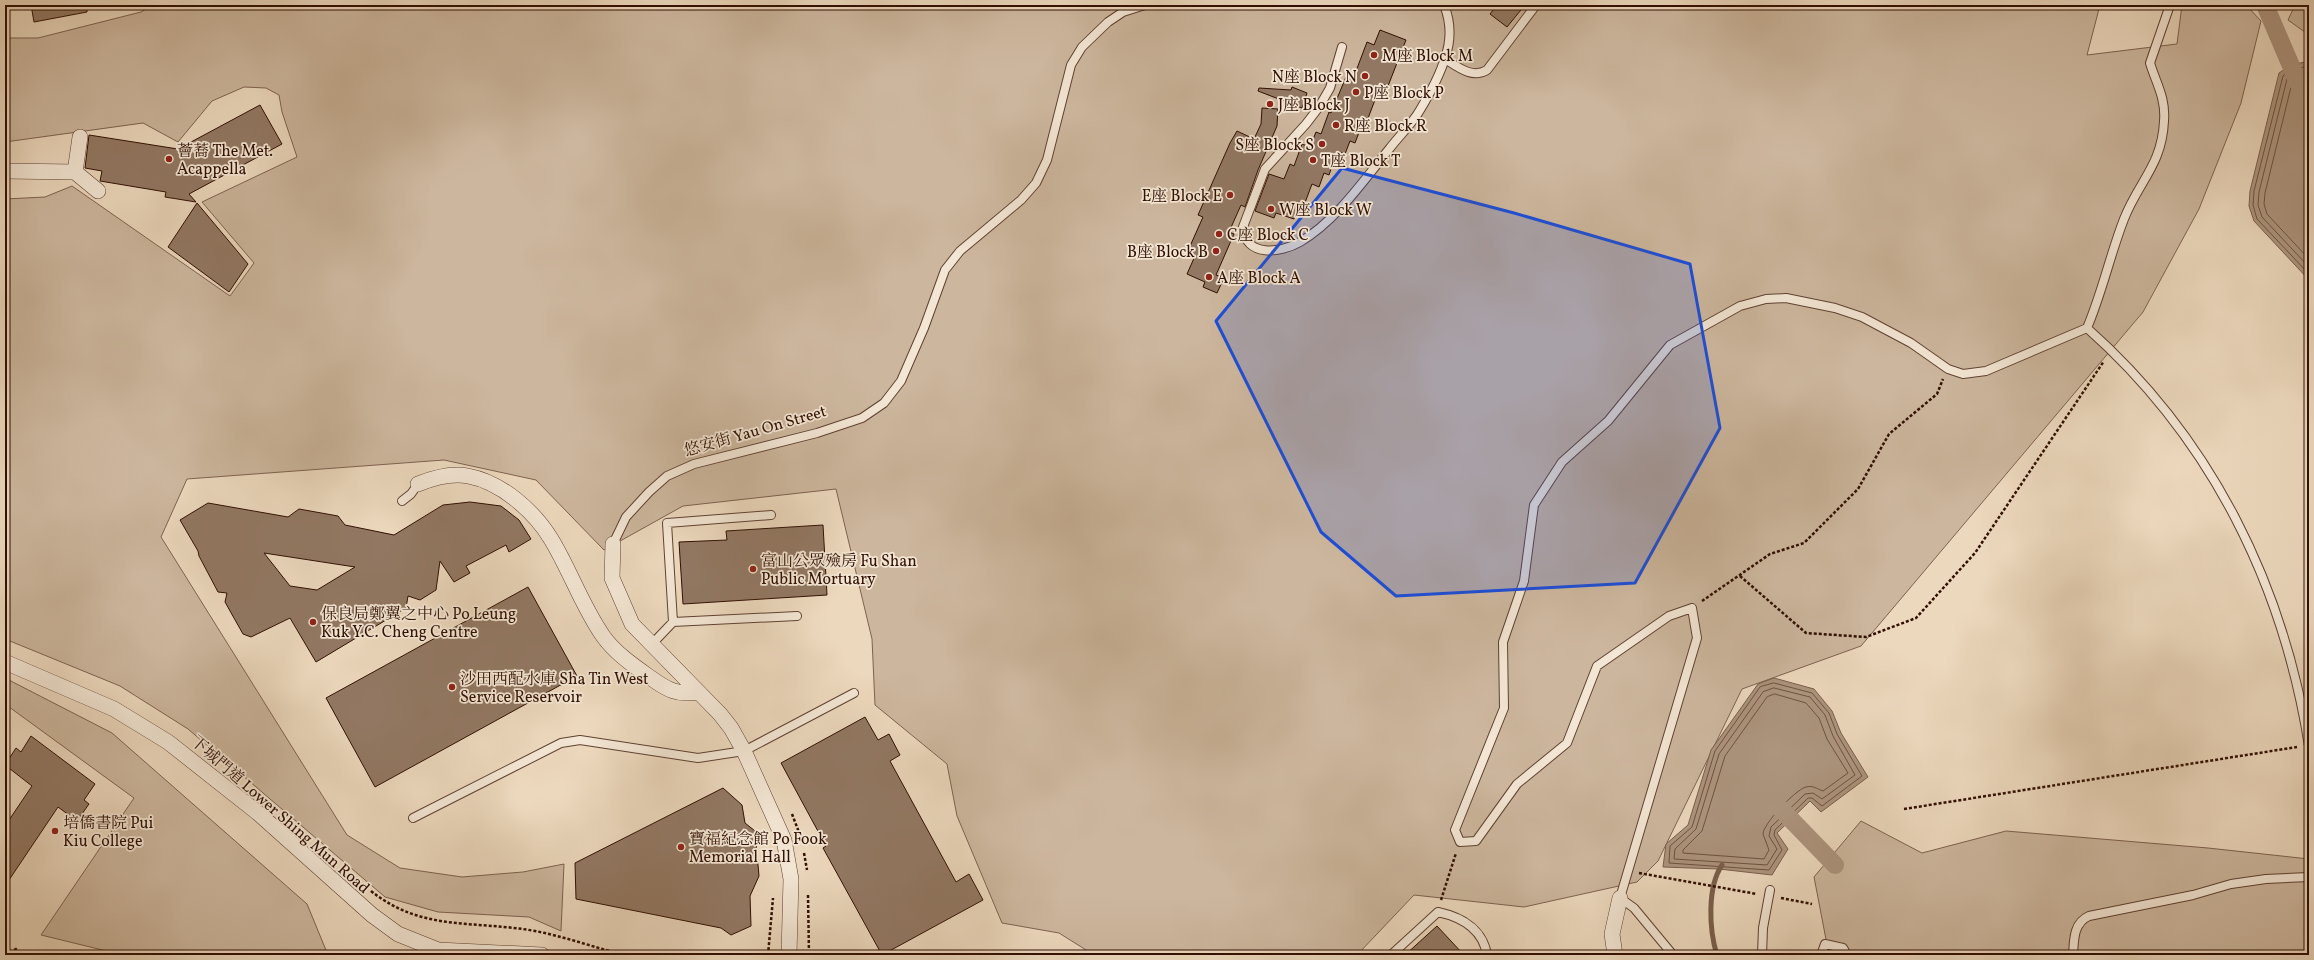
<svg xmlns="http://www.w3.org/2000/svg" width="2314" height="960" viewBox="0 0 2314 960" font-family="Vollkorn,'Noto Serif TC',serif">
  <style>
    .green { fill: #ccb69d; stroke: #7e6250 }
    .water { fill: #ac947d; stroke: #7a5f4c }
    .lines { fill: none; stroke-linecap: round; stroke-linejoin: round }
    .shore { stroke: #6e5240; stroke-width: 1 }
    .stream { stroke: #7a5f4c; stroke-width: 5 }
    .canal { stroke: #ac947d; stroke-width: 18 }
    .building { fill: #927863; stroke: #300f02; fill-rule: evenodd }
    .lane-casing { stroke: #5f4131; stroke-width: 10 }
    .street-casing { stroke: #5f4131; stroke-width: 16 }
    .path { stroke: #300f02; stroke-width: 2.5; stroke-dasharray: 3 2; stroke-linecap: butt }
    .lane { stroke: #f3e6d4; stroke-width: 8 }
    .street { stroke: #f3e6d4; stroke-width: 15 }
    .marked { fill: #1d4ed8; fill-opacity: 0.2; stroke: #1d4ed8; stroke-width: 3; stroke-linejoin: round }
    .poi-dot { fill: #8f2418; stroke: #f3e6d4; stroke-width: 1.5 }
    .labels { text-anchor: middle; stroke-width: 3.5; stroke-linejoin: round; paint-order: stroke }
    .poi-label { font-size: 16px; fill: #300f02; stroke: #f3e6d4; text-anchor: start }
    .street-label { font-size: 16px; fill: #300f02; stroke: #f3e6d4 }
  </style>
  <rect width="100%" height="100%" fill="#ecd8bd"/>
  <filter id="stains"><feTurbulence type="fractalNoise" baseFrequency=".005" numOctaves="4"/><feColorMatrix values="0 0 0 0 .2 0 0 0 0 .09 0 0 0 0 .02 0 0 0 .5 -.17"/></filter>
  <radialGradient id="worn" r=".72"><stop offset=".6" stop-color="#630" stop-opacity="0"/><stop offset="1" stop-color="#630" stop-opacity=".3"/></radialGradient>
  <path class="green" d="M153 5H2100L2087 55 2177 44 2182 5H2246L2261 21 2241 103 2199 209 2143 312 1861 646 1742 689 1658 861 1637 882 1524 907 1414 895 1357 955H1094L1059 933 1002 923 957 816 947 764 875 705 872 639 836 489 683 506 604 550 536 480 444 460 187 479 161 537 347 835 400 868 462 877 523 872 564 864 561 931 529 917 438 912 385 897 188 729 120 686 5 639V199L45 197 72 186 230 296 254 263 202 202 297 157 282 112 279 95 266 88 244 87 212 101 178 142 143 123 5 142V38H38L141 12Z
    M2295 5H2309V35L2288 20Z
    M5 678 112 733 307 904 328 955H123L41 935 134 798 5 704Z
    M1861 821 1922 853 2006 831 2208 848 2309 859V955H1829L1814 877Z"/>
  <path class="water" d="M2305 62 2309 64V280L2254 221 2249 206 2250 191 2279 73 2291 65Z
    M1774 678 1814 689 1832 711 1841 733 1868 777 1821 812 1810 801 1777 833 1788 849 1772 875 1719 869 1663 867 1666 844 1688 825 1711 750 1758 684Z"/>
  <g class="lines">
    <path class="shore" d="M2309 67 2292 68 2283 76 2254 191 2253 205 2257 219 2309 274
      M2309 72 2295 73 2287 79 2259 192 2258 205 2262 217 2309 267
      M2309 78 2297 79 2292 83 2265 193 2264 204 2267 214 2309 259
      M1774 683 1812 693 1829 713 1837 734 1862 776 1822 806 1812 798H1808L1775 830 1774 835 1782 850 1769 870 1669 863 1670 846 1692 827 1715 751 1760 687Z
      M1774 688 1810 697 1825 715 1833 736 1855 775 1822 799 1813 793 1805 794 1771 827 1769 836 1777 849 1767 865 1674 859 1675 849 1696 829 1719 754 1763 692Z
      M1775 694 1806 703 1819 718 1827 739 1848 773 1823 791C1817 789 1813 785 1806 787 1795 790 1763 824 1763 834L1769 850 1764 859 1683 853V850L1702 831 1725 756 1767 697Z"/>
    <path class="stream" d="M1717 955C1709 930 1707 887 1722 865"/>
    <path class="canal" d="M2265 5 2309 108
      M1775 803 1835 865"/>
  </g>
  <path class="building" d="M31 5H87V12L34 22Z
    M1497 5H1525L1507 27 1490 14Z
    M1380 30 1406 40 1388 86 1381 84 1367 121 1364 119 1355 143 1350 141 1345 154 1337 151 1329 175 1324 173 1319 187 1312 184 1303 208 1299 206 1294 219 1276 213 1274 218 1255 211 1269 174 1284 179 1290 164 1294 166 1302 144 1310 147 1316 132 1321 134 1329 112 1331 113 1346 77 1353 79 1367 42 1374 45Z
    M1292 87 1307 93 1302 108 1258 91 1259 88 1291 90Z
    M260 105 282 144 189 194 196 202 165 197 166 192 100 181 102 171 85 168 89 135 178 149Z
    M1262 108 1278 109 1277 126 1258 170 1245 207 1241 205 1229 232 1234 234 1216 275 1224 278 1217 293 1203 287 1205 282 1187 274 1195 256 1187 253 1203 217 1198 215 1230 143 1237 131 1254 139 1261 124Z
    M197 203 248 264 229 292 168 247Z
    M470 502 501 506 519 520 531 539 509 552 506 545 466 566 470 573 454 582 440 561 436 590 420 600 408 596 406 608 316 662 290 618 251 637 243 634 225 602 227 593 218 592 199 556 198 551 180 520 208 503 288 517 299 509 338 516 345 525 394 535 443 505ZM264 553 355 567 317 590 290 586Z
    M823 525 827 595 683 604 679 542 727 540 726 531Z
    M528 587 577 676 375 787 326 698Z
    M865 717 878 740 889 734 900 755 890 761 956 882 969 874 983 900 882 955 823 848 826 846 781 763Z
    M31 736 95 784 84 800 89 804 77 821 58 807 5 886V826L32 786 5 765 16 748 21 752Z
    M723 788 742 805 745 823 755 831 759 876 750 896 751 926 731 935 721 928 576 899 575 863Z
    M1437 926 1464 955H1405Z"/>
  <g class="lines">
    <defs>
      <path id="lane" d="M1342 47 1330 88 1319 107 1306 124 1265 169 1243 227C1245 258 1281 253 1300 242 1336 221 1364 180 1390 148 1399 136 1412 124 1420 110 1429 95 1440 75 1445 58 1451 41 1451 22 1444 5
        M1445 59C1458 67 1472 79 1487 70L1536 5
        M2087 328C2211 438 2283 583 2309 746
        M402 501 411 494 418 484
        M613 544 626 517 649 492 667 476 694 464 817 433 862 418 884 403 901 381 924 328 945 270 960 251 1021 200 1036 183 1047 160 1071 65 1082 47 1108 22 1123 12 1145 5
        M673 622 667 523 771 515
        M652 644 673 622 797 616
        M413 818 561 743 580 740 698 758 744 751 854 693
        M1391 955 1438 912C1461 917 1483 929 1487 955
        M1673 955 1634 908 1620 898 1697 638 1692 608 1669 616 1597 666 1567 743 1517 784 1476 841 1460 842 1455 830 1504 708 1503 642 1524 581 1534 505 1562 462 1608 421 1670 345 1740 306 1766 299 1786 298 1835 308 1862 317 1911 343 1948 369 1963 374 1986 371 2087 328C2102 293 2110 255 2124 219 2139 181 2162 165 2164 121 2166 98 2156 83 2150 63L2170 5
        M1762 955 1763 928 1770 890
        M1821 955 1825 944 1843 948 1847 955
        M2073 955C2074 941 2073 923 2089 916L2193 895 2231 884 2266 879 2309 877"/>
      <path id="street" d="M5 171 75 172 98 191
        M75 172 80 137
        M418 484C433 478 452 473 468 476 501 482 534 511 551 539 570 570 582 606 603 636 615 653 634 666 651 678 666 689 678 696 698 692
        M613 544 612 578 632 624 720 714 731 728 744 751 784 840 791 879 789 955
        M5 662 114 709 168 742 258 813 372 915 398 934 438 950 542 955
        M1615 955 1612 934 1620 898"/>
    </defs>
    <use href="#lane" class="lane-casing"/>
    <use href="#street" class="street-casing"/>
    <path class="path" d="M1740 576 1806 633 1866 637 1916 618 1975 553 2104 361
      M1702 601 1770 554 1804 543 1858 489 1889 434 1937 394 1943 379
      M1904 809 2297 747
      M792 814 800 835
      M804 853 807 870
      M1639 873 1757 894
      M371 891C422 932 475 920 535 931 562 936 590 946 617 953L631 955
      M808 895 809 955
      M1781 898 1812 904
      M1441 900 1456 853
      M5 954 16 949 19 955
      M768 955 773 898"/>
    <use href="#lane" class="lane"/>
    <use href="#street" class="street"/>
  </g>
  <path class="marked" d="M1342 168 1514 213 1690 264 1720 428 1635 583 1396 596 1321 532 1216 321Z"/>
  <g class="poi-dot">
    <circle cx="1374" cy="55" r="4"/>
    <circle cx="1365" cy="76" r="4"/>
    <circle cx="1356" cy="92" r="4"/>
    <circle cx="1270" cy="104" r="4"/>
    <circle cx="1336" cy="125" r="4"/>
    <circle cx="1322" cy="144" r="4"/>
    <circle cx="169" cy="159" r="4"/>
    <circle cx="1313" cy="160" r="4"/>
    <circle cx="1230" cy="195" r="4"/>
    <circle cx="1271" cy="209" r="4"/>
    <circle cx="1219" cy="234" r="4"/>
    <circle cx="1216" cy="251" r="4"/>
    <circle cx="1209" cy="277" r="4"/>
    <circle cx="753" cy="569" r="4"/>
    <circle cx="313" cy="622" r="4"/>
    <circle cx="452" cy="687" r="4"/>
    <circle cx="55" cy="831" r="4"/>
    <circle cx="681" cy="847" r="4"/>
  </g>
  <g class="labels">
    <g class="poi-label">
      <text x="1382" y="61">M座 Block M</text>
      <text x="1357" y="82" text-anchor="end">N座 Block N</text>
      <text x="1364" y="98">P座 Block P</text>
      <text x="1278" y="110">J座 Block J</text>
      <text x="1344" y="131">R座 Block R</text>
      <text x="1314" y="150" text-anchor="end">S座 Block S</text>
      <text x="177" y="156">薈蕎 The Met.<tspan x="177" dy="18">Acappella</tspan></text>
      <text x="1321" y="166">T座 Block T</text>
      <text x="1222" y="201" text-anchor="end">E座 Block E</text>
      <text x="1279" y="215">W座 Block W</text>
      <text x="1227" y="240">C座 Block C</text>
      <text x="1208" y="257" text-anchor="end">B座 Block B</text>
      <text x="1217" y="283">A座 Block A</text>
      <text x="761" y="566">富山公眾殮房 Fu Shan<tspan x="761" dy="18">Public Mortuary</tspan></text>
      <text x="321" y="619">保良局鄭翼之中心 Po Leung<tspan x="321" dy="18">Kuk Y.C. Cheng Centre</tspan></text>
      <text x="460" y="684">沙田西配水庫 Sha Tin West<tspan x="460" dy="18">Service Reservoir</tspan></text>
      <text x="63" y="828">培僑書院 Pui<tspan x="63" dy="18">Kiu College</tspan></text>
      <text x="689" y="844">寶福紀念館 Po Fook<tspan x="689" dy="18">Memorial Hall</tspan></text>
    </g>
    <g class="street-label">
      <text transform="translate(755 430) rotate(-16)" y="6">悠安街 Yau On Street</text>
      <text transform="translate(281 814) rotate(41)" y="6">下城門道 Lower Shing Mun Road</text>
    </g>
  </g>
  <rect width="2314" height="960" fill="none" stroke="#ecd8bd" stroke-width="20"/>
  <rect x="6" y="6" width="2302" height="948" fill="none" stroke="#300f02" stroke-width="2"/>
  <rect x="10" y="10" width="2294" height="940" fill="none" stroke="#300f02"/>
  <rect width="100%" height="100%" filter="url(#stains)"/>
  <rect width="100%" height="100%" fill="url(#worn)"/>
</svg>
